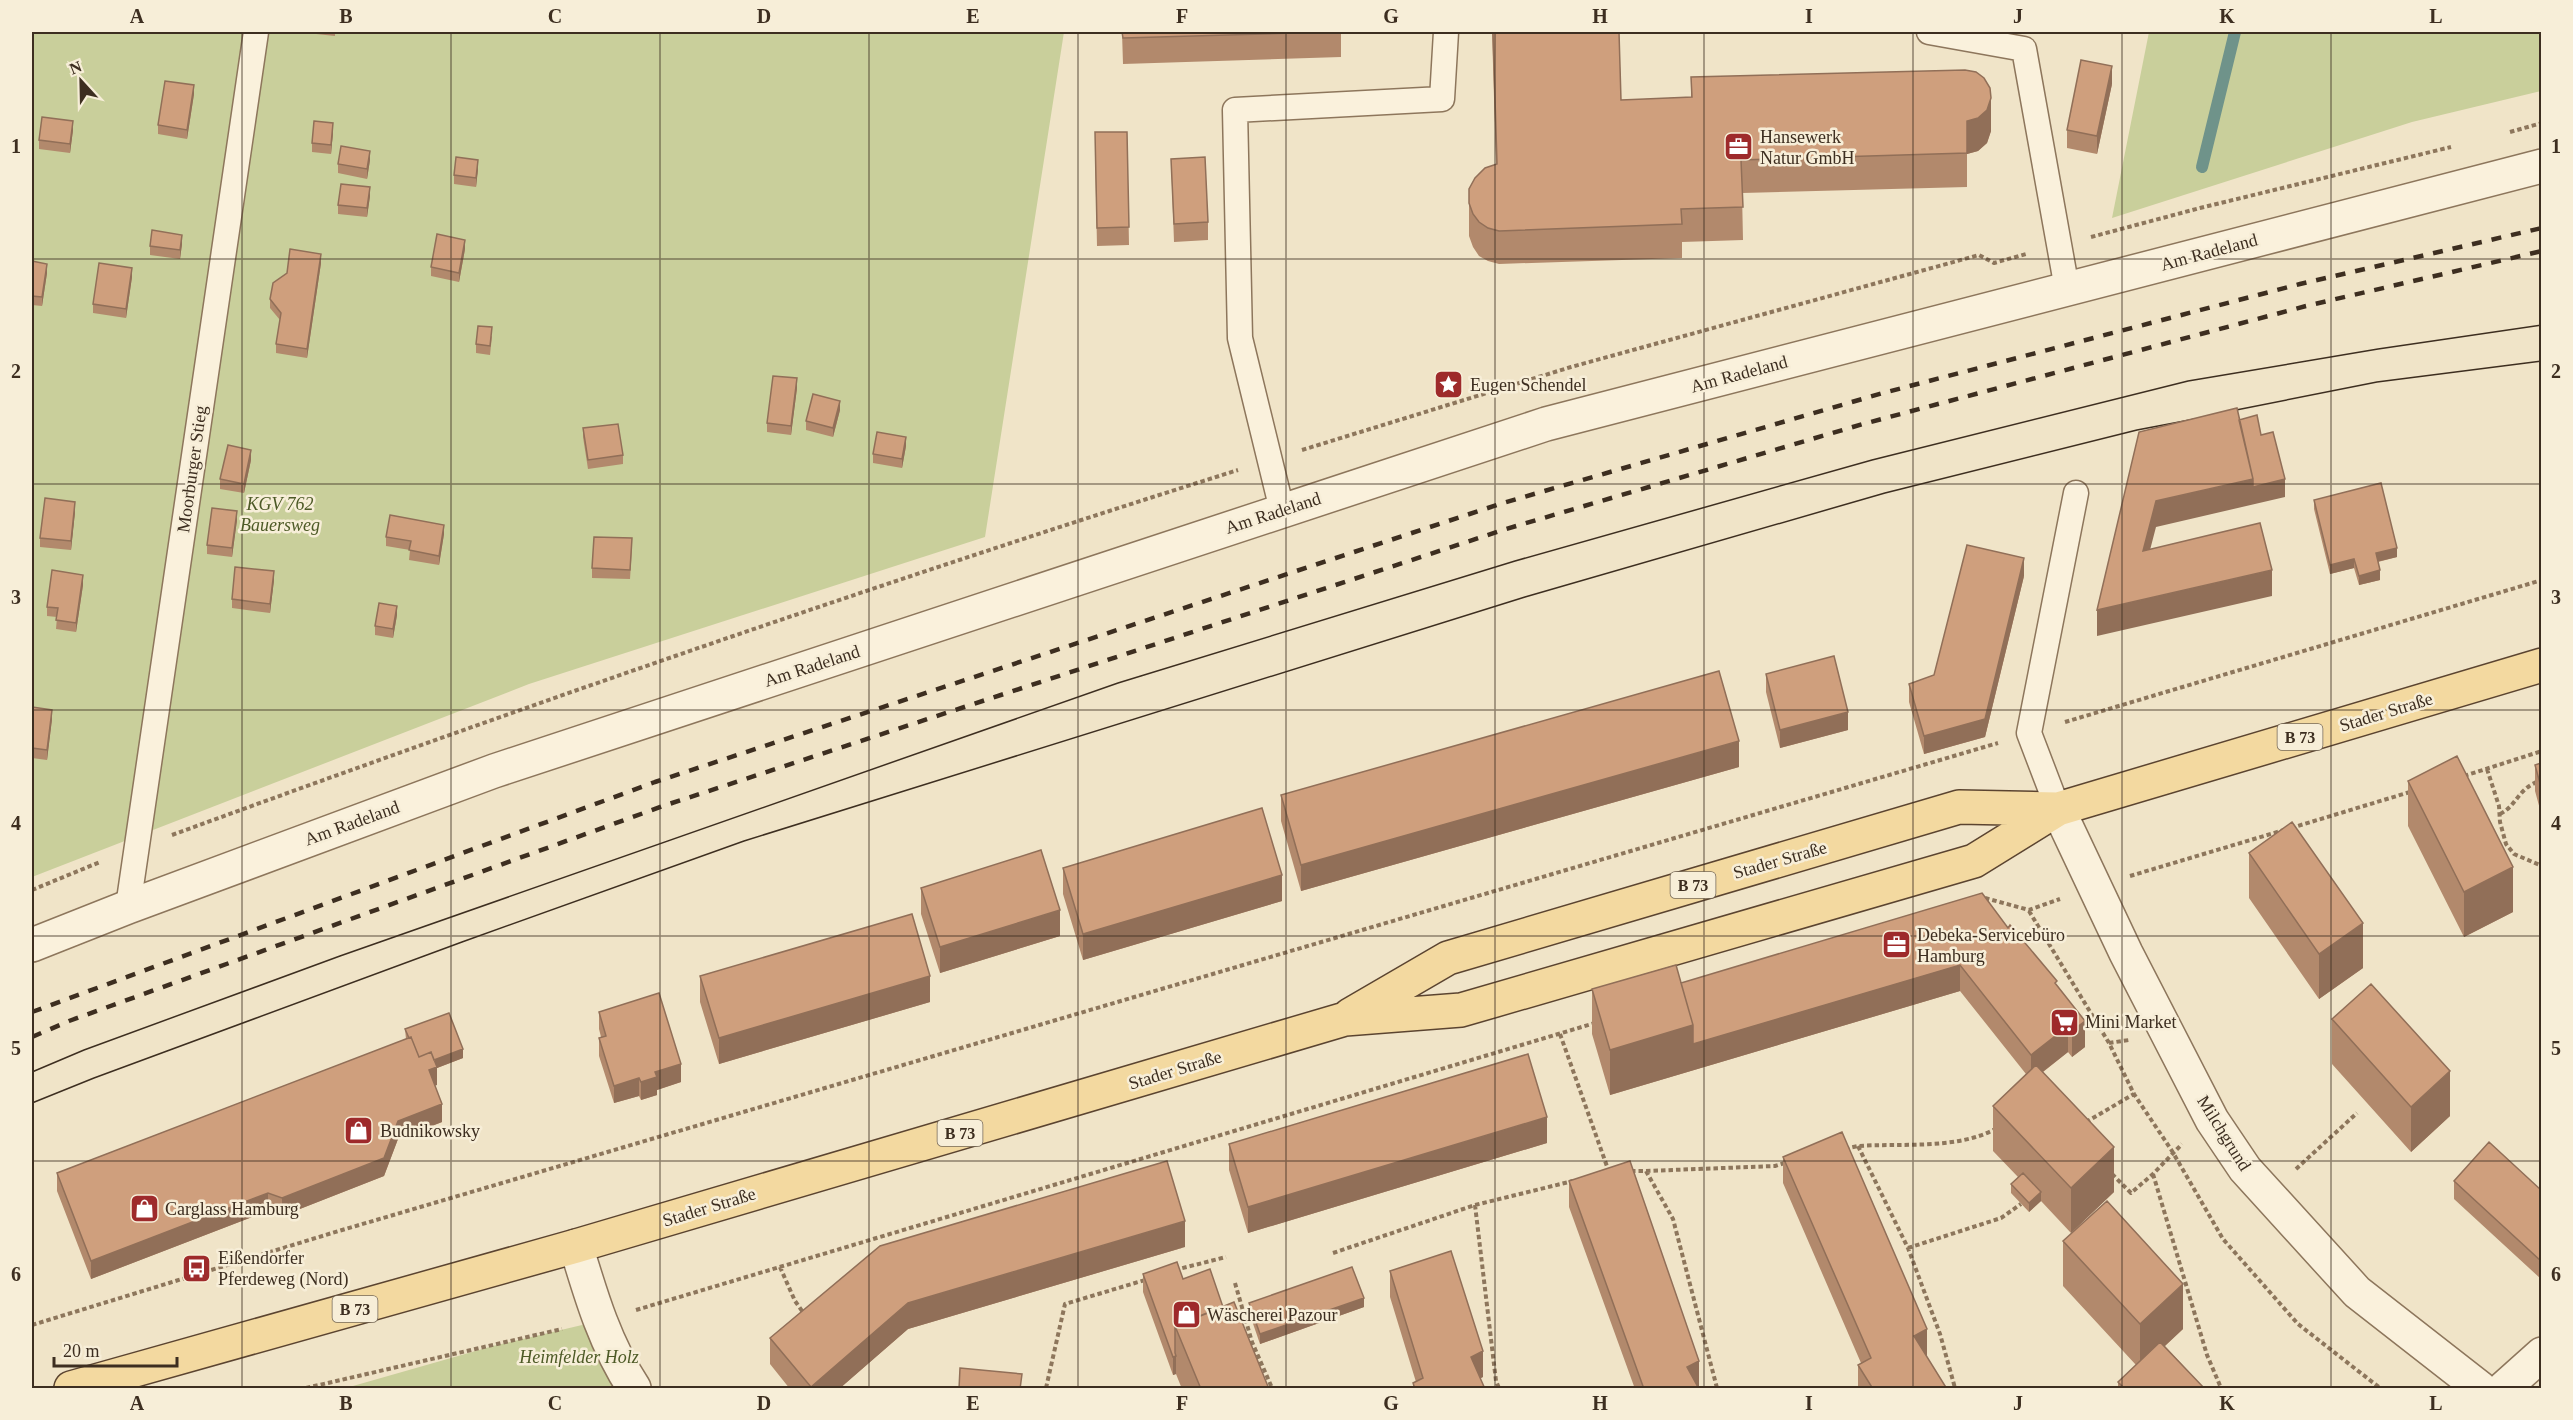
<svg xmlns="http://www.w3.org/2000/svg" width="2573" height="1420" viewBox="0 0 2573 1420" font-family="'Times New Roman',serif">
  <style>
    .green { fill: #c9cf9b }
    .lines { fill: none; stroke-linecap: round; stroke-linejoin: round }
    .stream { stroke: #6f938a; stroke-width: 12 }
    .service-casing { stroke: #8d765c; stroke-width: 27 }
    .minor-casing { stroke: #8d765c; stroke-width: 36 }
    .tertiary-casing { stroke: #8d765c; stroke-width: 36 }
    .primary-casing { stroke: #5b4430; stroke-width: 36 }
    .path { stroke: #8d765c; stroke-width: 4; stroke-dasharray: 4.5 3; stroke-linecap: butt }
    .service { stroke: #faf1dc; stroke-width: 24 }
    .minor { stroke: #faf1dc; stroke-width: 33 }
    .tertiary { stroke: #faf1dc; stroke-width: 33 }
    .primary { stroke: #f3d9a0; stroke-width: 33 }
    .tram { stroke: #3d2e20; stroke-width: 1.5 }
    .rail { stroke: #3d2e20; stroke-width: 4.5; stroke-dasharray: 10 10; stroke-linecap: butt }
    .wall { fill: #b2896c }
    .shaded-wall { fill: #916f58 }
    .building { fill: #cf9f7d; stroke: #916f58; stroke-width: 1.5 }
    .grid { fill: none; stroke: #3d2e20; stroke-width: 1.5; stroke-opacity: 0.55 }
    .labels { text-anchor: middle; stroke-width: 5; stroke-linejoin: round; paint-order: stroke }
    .shield { fill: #f7eed8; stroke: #756857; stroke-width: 1.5 }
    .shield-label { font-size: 16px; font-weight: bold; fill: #3d2e20 }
    .poi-label { font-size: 18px; fill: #3d2e20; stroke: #f7eed8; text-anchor: start }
    .street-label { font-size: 18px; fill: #3d2e20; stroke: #f7eed8 }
    .park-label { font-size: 18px; font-style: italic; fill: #4d5a26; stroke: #f7eed8 }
    .neatline { fill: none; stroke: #3d2e20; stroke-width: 2 }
    .grid-label { font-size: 20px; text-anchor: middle; font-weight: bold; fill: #3d2e20 }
  </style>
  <rect width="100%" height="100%" fill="#f0e4c8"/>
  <path class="green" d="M32 32H1064L985 537 529 684 32 877Z
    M2149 32H2541V91L2412 122 2112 218Z
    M599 1321 636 1388H346L493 1346Z"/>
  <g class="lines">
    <path class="stream" d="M2202 167 2235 32"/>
    <defs>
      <path id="service" d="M1929 32 2024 49 2067 289
        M1282 510 1240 338 1235 110 1442 99 1446 32
        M2058 809 2029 733 2076 493
        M128 907 256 32"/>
      <path id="minor" d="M32 945 128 907 494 771 1546 424 2542 166
        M576 1246C591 1296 605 1344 634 1388
        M2504 1388 2542 1354"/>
      <path id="tertiary" d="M2058 809 2126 953 2212 1120 2245 1169 2357 1292 2480 1388"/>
      <path id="primary" d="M1350 1015 1448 958 1959 807 2058 809
        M71 1388 576 1246 1345 1019 1461 1010 1974 861 2058 809 2542 665"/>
    </defs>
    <use href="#service" class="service-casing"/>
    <use href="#minor" class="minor-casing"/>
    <use href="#tertiary" class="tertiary-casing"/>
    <use href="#primary" class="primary-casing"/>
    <path class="path" d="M2510 132 2542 123
      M2091 237 2200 208 2451 147
      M1302 450 1571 367 1979 255 1994 263 2026 254
      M2065 722 2542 580
      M2487 769 2499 806 2500 822 2506 844 2514 854 2542 866
      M2464 776 2542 751
      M2500 814C2518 805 2517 788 2542 780
      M2291 828 2410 792
      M172 835C525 706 879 583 1238 470
      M2130 876 2284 830
      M32 890 100 862
      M1985 898 2029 910 2060 899
      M2029 911 2109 1043 2134 1094 2172 1151 2223 1239 2298 1324 2380 1388
      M1560 1034 1609 1172
      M2109 1043 2129 1040
      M2086 1122 2134 1094
      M1858 1146 1908 1248 1940 1334 1955 1388
      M1845 1149 1858 1146C1901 1143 1959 1150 1997 1128
      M2296 1169 2357 1113
      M1631 1171H1646L1673 1219 1717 1388
      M1646 1171 1775 1166 1788 1162
      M2112 1174 2131 1193 2153 1174 2182 1144
      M2153 1174 2207 1355 2221 1388
      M1475 1205 1496 1381 1499 1388
      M1908 1248 2001 1218 2021 1204
      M1333 1253 1475 1205 1573 1181
      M780 1267 795 1301 805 1315
      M1175 1270 1226 1257
      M1235 1283 1252 1342 1272 1388
      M636 1310 1595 1023
      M32 1325 332 1233 1998 743
      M306 1388 562 1329
      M1046 1388 1065 1304 1145 1280"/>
    <use href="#service" class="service"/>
    <use href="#minor" class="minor"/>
    <use href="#tertiary" class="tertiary"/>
    <use href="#primary" class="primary"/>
    <path class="tram" d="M2221 413 2377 382 2542 361
      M32 1072 84 1050 340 956 1118 683 1515 561 1872 460 2188 381 2378 349 2542 325
      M32 1103 94 1078 462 942 744 841 1525 597 1885 493 2137 430 2195 419"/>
    <path class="rail" d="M32 1012 655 782 1503 503 1883 393 2300 284 2542 228
      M32 1037 69 1021 663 806 1506 529 1863 424 2306 306 2542 251"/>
  </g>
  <path class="wall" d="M80 32H92V33Z
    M307 32H335V36L307 33Z
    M1122 32H1341V57L1123 64Z
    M1492 32H1619L1621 100 1691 97V77L1991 131 1987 143 1978 151 1967 154V187L1742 193 1743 240 1682 242V258L1499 264 1488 261 1479 256 1473 247 1469 236V189L1496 164Z
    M2112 84 2097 154 2067 148V130Z
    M194 94 187 139 158 134V125Z
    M73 130 70 153 39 149V140Z
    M333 132 331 154 312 152V143Z
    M1127 132 1129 245 1097 246 1095 150Z
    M1171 159 1208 222V240L1174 242Z
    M370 160 367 179 338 173V164Z
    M478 169 476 187 454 184V175Z
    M370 196 367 217 338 214V205Z
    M182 244 180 259 150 255V246Z
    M465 249 459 282 431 276V267Z
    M32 261 47 273 42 306 32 305Z
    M321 263 307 358 276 353V344L280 320 270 308V299Z
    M132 277 126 318 93 313V304Z
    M492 336 490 355 476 353V344Z
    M797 388 791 435 767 432V423Z
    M840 410 833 437 806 430V421Z
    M583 428 623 455V464L588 469 583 437Z
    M906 446 902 468 873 463V454Z
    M251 460 244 493 220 489V479Z
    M2314 500 2397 557 2378 562 2380 580 2359 585 2354 568 2330 574 2314 509Z
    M75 512 71 550 40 547V538Z
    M237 520 232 557 207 554V545Z
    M444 534 439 565 409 560 410 550 386 546V537Z
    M632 548 630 579 592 578V568Z
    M2024 576 1985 737 1924 754 1909 702V684L1934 675Z
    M274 580 270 613 232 608V599Z
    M83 585 76 632 56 629 57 617 47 616V607Z
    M397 615 393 638 375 635V626Z
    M1766 674 1848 730 1780 748 1766 692Z
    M32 707 52 719 47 760 32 758Z
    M2541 763V813L2535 791V765Z
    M1739 767 1301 891 1281 821V795Z
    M2408 781 2513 912 2464 937 2408 826Z
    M2249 853 2363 968 2319 999 2249 898Z
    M1063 868 1282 901 1083 960 1063 894Z
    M921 888 1060 936 940 973 921 914Z
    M2008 928 2057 986 2085 1047 2072 1057 2068 1052 2043 1072 2114 1192 2071 1233 2041 1201 2029 1212 2011 1193V1184L2018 1177 1993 1151V1106L2026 1074 1960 991 1610 1095 1592 1034V989L1681 983Z
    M700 976 930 1002 719 1064 700 1002Z
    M599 1012 681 1082 657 1090V1095L641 1100 639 1096 614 1103 599 1056V1038L601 1037 599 1029Z
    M2332 1019 2450 1116 2411 1152 2332 1064Z
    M405 1029 463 1058 437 1068V1085H435L442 1122 398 1139 384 1176 282 1216 268 1211 91 1279 57 1191V1173L406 1039Z
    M1547 1143 1248 1233 1229 1170V1144Z
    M1783 1157 1927 1355 1926 1356 1947 1389H1858V1365L1861 1363 1783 1183Z
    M1569 1181 1699 1387V1389H1635L1569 1207Z
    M2454 1181 2541 1190V1279L2454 1199Z
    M2063 1241 2183 1329 2165 1346 2205 1389H2118V1382L2136 1365 2063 1286Z
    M1185 1247 908 1329 839 1389H790L770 1364V1338Z
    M1390 1271 1483 1377 1480 1378 1485 1389H1413V1383L1416 1382 1390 1297Z
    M1143 1274 1183 1279 1223 1307 1269 1389H1182L1176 1374 1173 1375 1143 1292Z
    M1249 1303 1364 1307 1260 1344 1249 1312Z"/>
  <path class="shaded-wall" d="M2112 66V84L2097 154V136Z
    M194 85V94L187 139V130Z
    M1991 98V131L1987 143 1978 151 1967 154V121Z
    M73 121V130L70 153V144Z
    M333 123V132L331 154V145Z
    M370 151V160L367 179V169Z
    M478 160V169L476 187V178Z
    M370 187V196L367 217V208Z
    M182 235V244L180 259V250Z
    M465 240V249L459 282V273Z
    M321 254V263L307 358V349Z
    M47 264V273L42 306V297Z
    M132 268V277L126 318V309Z
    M797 378V388L791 435V426Z
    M840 401V410L833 437V428Z
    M906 437V446L902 468V459Z
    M251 450V460L244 493V484Z
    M2253 479H2285V497L2156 527 2143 577V551L2156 501Z
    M75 502V512L71 550V541Z
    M237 511V520L232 557V548Z
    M444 525V534L439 565V556Z
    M2397 548V557L2376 562V553Z
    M2024 558V576L1985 737 1924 754V736Z
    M2354 559V568L2330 574V565Z
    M2272 570V596L2097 636V610Z
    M2380 570V580L2359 585V576Z
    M274 571V580L270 613V604Z
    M83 575V585L76 632V623Z
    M397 606V615L393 638V629Z
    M52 710V719L47 760V750Z
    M1848 712V730L1780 748V730Z
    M1739 741V767L1301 891V865Z
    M2513 867V912L2464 937V892Z
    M1282 875V901L1083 960V934Z
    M1060 910V936L940 973V947Z
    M2363 923V968L2319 999V954Z
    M1960 965V991L1610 1095V1050L1693 1025Z
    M930 976V1002L719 1064V1038Z
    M2085 1021V1047L2072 1057V1031Z
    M2068 1026V1052L2031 1081V1055Z
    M463 1049V1058L437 1068V1085L429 1088 419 1065Z
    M681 1064V1082L657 1090V1095L641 1100V1082L655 1072Z
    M2450 1071V1116L2411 1152V1107Z
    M639 1078V1096L614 1103V1086Z
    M442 1104V1122L398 1139 384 1176 282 1216V1198L398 1121Z
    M1547 1117V1143L1248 1233V1207Z
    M2114 1147V1192L2071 1233V1188Z
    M2041 1192V1201L2029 1212V1203Z
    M268 1193V1211L91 1279V1261Z
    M1185 1221V1247L908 1329 839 1389H811V1387L908 1303Z
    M2183 1284V1329L2140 1369V1324Z
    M1364 1298V1307L1260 1344V1334Z
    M1927 1329V1355L1914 1362V1336Z
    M1483 1351V1377L1471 1383V1357Z
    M1176 1356V1374L1173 1375V1357Z
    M1699 1361V1387L1696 1389 1687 1367Z"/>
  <path class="building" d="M1122 32H1328L1123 38Z
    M1493 32H1619L1621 100 1692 97 1691 77 1965 70 1976 72 1984 78 1990 88 1991 98 1987 110 1978 118 1967 121V153L1741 160 1743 207 1681 209 1682 224 1499 231 1488 228 1479 222 1473 214 1469 203V189L1475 178 1485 168 1497 164Z
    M2081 60 2112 66 2097 136 2067 130Z
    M165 81 194 85 187 130 158 125Z
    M42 117 73 121 70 144 39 140Z
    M314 121 333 123 331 145 312 143Z
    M1095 132H1127L1129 227 1097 228Z
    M341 146 370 151 367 169 338 164Z
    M456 157 478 160 476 178 454 175Z
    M1205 157 1208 222 1174 224 1171 159Z
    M341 184 370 187 367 208 338 205Z
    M152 230 182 235 180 250 150 246Z
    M437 234 465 240 459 273 431 267Z
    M290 249 321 254 307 349 276 344 281 313 270 299 273 283 287 273Z
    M32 261 47 264 42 297 32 296Z
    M99 263 132 268 126 309 93 304Z
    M478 326 492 327 490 346 476 344Z
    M32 371H33L32 385Z
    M773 376 797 378 791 426 767 423Z
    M813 394 840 401 833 428 806 421Z
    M2237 408 2253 479 2156 501 2143 551 2260 523 2272 570 2097 610 2139 432Z
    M2257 415 2261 435 2273 432 2285 479 2253 487V479L2239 420Z
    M618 424 623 455 588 460 583 428Z
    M877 432 906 437 902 459 873 454Z
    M228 445 251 450 244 484 220 479Z
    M2381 483 2397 548 2376 553 2380 570 2359 576 2354 559 2330 565 2314 500Z
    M45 498 75 502 71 541 40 538Z
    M212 508 237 511 232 548 207 545Z
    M390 515 444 525 439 556 409 550 411 541 386 537Z
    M594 537 632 538 630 570 592 568Z
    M1967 545 2024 558 1985 719 1924 736 1909 684 1934 675Z
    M235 567 274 571 270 604 232 599Z
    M52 570 83 575 76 623 56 620 58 608 47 607Z
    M379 603 397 606 393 629 375 626Z
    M1834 656 1848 712 1780 730 1766 674Z
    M1719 671 1739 741 1301 865 1281 795Z
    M32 707 52 710 47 750 32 748Z
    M2457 756 2513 867 2464 892 2408 781Z
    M2541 763V787L2535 765Z
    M1262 808 1282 875 1083 934 1063 868Z
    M2292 822 2363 923 2319 954 2249 853Z
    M1041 850 1060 910 940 947 921 888Z
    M1982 893 2008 928 2010 925 2057 981 2055 983 2085 1021 2072 1031 2068 1026 2031 1055 1960 965 1693 1044V1025L1681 983Z
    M912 914 930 976 719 1038 700 976Z
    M1676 965 1693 1025 1610 1050 1592 989Z
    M2371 984 2450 1071 2411 1107 2332 1019Z
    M659 993 681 1064 655 1072 657 1077 641 1082 639 1078 614 1086 599 1038 606 1036 599 1012Z
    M449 1013 463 1049 434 1060 431 1052 419 1057 411 1037 409 1038 405 1029Z
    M411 1037 419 1057 431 1052 437 1067 429 1070 442 1104 398 1121 384 1158 282 1198 268 1193 91 1261 57 1173Z
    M1528 1054 1547 1117 1248 1207 1229 1144Z
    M2036 1065 2114 1147 2071 1188 1993 1106Z
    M1842 1132 1927 1329 1914 1336 1947 1389H1873L1858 1365 1871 1358 1783 1157Z
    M2489 1142 2541 1190V1261L2454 1181Z
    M1167 1161 1185 1221 908 1303 811 1387 770 1338 880 1246Z
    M1630 1161 1699 1361 1687 1367 1699 1389H1644L1569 1181Z
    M2023 1173 2041 1192 2029 1203 2011 1184Z
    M2107 1201 2183 1284 2140 1324 2063 1241Z
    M1451 1251 1483 1351 1471 1357 1485 1389H1415L1413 1383 1423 1378 1390 1271Z
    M1177 1262 1183 1279 1210 1269 1223 1307 1175 1326V1353L1176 1356 1173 1357 1143 1274Z
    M1352 1267 1364 1298 1260 1334 1249 1303Z
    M1234 1302 1269 1389H1201L1175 1326Z
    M2160 1342 2205 1389H2125L2118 1382Z
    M960 1368 1022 1374 1020 1389H959Z"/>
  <path class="grid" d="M242 32V1388M451 32V1388M660 32V1388M869 32V1388M1078 32V1388M1286 32V1388M1495 32V1388M1704 32V1388M1913 32V1388M2122 32V1388M2331 32V1388M32 259H2542M32 484H2542M32 710H2542M32 936H2542M32 1161H2542"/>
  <defs>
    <symbol id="office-square" viewBox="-11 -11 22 22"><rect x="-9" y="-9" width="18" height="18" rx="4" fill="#9e2a2b" stroke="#f7eed8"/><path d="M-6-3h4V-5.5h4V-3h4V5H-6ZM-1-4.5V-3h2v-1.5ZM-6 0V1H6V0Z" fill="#fff"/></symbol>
    <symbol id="sight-square" viewBox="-11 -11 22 22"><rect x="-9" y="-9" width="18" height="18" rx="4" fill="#9e2a2b" stroke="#f7eed8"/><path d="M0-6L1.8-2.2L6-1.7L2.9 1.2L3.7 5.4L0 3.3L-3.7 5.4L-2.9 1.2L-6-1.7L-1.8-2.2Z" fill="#fff"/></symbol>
    <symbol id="supermarket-square" viewBox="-11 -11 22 22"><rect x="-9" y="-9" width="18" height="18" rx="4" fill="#9e2a2b" stroke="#f7eed8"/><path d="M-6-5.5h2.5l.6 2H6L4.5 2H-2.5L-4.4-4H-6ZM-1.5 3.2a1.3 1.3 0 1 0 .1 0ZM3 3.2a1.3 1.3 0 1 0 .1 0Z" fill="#fff"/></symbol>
    <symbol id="shop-square" viewBox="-11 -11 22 22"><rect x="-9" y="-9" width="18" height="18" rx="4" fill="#9e2a2b" stroke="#f7eed8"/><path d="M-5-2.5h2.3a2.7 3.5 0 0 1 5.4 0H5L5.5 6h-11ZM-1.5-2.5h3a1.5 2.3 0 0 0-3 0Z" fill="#fff"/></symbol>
    <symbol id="bus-square" viewBox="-11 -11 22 22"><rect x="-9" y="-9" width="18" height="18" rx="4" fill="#9e2a2b" stroke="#f7eed8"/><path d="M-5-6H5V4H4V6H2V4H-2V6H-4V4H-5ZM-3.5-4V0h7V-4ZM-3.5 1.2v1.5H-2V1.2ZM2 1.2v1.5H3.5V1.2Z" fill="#fff"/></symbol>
  </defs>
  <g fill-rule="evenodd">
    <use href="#office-square" x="1722" y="130" width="33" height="33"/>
    <use href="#sight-square" x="1432" y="368" width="33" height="33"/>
    <use href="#office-square" x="1880" y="928" width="33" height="33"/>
    <use href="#supermarket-square" x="2048" y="1006" width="33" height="33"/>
    <use href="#shop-square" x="342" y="1114" width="33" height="33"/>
    <use href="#shop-square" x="128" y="1192" width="33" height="33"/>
    <use href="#bus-square" x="180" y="1252" width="33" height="33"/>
    <use href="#shop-square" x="1170" y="1298" width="33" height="33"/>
  </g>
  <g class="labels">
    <g class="shield">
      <rect x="2277.5" y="724" width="45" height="26" rx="4.5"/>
      <rect x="1670.5" y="872" width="45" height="26" rx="4.5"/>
      <rect x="937.5" y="1120" width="45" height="26" rx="4.5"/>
      <rect x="332.5" y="1296" width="45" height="26" rx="4.5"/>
    </g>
    <g class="shield-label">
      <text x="2300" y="743">B 73</text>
      <text x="1693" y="891">B 73</text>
      <text x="960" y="1139">B 73</text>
      <text x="355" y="1315">B 73</text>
    </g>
    <g class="poi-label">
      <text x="1760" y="143">Hansewerk<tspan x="1760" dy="21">Natur GmbH</tspan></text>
      <text x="1470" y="391">Eugen Schendel</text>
      <text x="1917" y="941">Debeka-Servicebüro<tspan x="1917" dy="21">Hamburg</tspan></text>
      <text x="2085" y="1028">Mini Market</text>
      <text x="380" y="1137">Budnikowsky</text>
      <text x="165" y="1215">Carglass Hamburg</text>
      <text x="218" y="1264">Eißendorfer<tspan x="218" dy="21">Pferdeweg (Nord)</tspan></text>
      <text x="1207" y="1321">Wäscherei Pazour</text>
    </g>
    <g class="street-label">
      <text transform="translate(2209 252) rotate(-15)" y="6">Am Radeland</text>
      <text transform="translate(1739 374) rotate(-15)" y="6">Am Radeland</text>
      <text transform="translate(192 469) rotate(-82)" y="6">Moorburger Stieg</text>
      <text transform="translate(1273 513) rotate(-18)" y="6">Am Radeland</text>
      <text transform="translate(812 666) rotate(-18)" y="6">Am Radeland</text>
      <text transform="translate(2386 712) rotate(-17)" y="6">Stader Straße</text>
      <text transform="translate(352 823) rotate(-20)" y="6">Am Radeland</text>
      <text transform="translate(1780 860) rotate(-16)" y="6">Stader Straße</text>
      <text transform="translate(1175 1070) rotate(-17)" y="6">Stader Straße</text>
      <text transform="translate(2224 1133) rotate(58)" y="6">Milchgrund</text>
      <text transform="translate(709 1207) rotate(-17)" y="6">Stader Straße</text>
    </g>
    <g class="park-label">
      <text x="280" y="510">KGV 762<tspan x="280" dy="21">Bauersweg</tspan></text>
      <text x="579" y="1363">Heimfelder Holz</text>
    </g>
  </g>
  <rect width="2573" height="1420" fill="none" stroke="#f7eed8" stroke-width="66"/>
  <g transform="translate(81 81) rotate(338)" stroke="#f7eed8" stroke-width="4.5" paint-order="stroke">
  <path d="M0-4.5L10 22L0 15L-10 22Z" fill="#3d2e20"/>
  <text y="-9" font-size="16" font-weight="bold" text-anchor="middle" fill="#3d2e20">N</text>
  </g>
  <path d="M54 1357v9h123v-9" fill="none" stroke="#3d2e20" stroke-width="3"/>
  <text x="63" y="1357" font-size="18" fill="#3d2e20" stroke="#f7eed8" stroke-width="4.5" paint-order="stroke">20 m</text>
  <rect x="33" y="33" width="2507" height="1354" class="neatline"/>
  <g class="grid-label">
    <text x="137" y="23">A</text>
    <text x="346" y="23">B</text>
    <text x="555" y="23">C</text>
    <text x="764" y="23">D</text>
    <text x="973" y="23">E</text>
    <text x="1182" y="23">F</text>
    <text x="1391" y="23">G</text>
    <text x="1600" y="23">H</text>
    <text x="1809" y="23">I</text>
    <text x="2018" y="23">J</text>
    <text x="2227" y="23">K</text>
    <text x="2436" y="23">L</text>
    <text x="16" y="153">1</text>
    <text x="2556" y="153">1</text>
    <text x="16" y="378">2</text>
    <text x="2556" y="378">2</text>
    <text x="16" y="604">3</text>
    <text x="2556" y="604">3</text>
    <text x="16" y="830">4</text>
    <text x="2556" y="830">4</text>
    <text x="16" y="1055">5</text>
    <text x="2556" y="1055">5</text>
    <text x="16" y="1281">6</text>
    <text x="2556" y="1281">6</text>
    <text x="137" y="1410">A</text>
    <text x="346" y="1410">B</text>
    <text x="555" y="1410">C</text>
    <text x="764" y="1410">D</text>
    <text x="973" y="1410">E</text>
    <text x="1182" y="1410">F</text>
    <text x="1391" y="1410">G</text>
    <text x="1600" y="1410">H</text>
    <text x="1809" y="1410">I</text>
    <text x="2018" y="1410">J</text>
    <text x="2227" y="1410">K</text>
    <text x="2436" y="1410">L</text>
  </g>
</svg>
